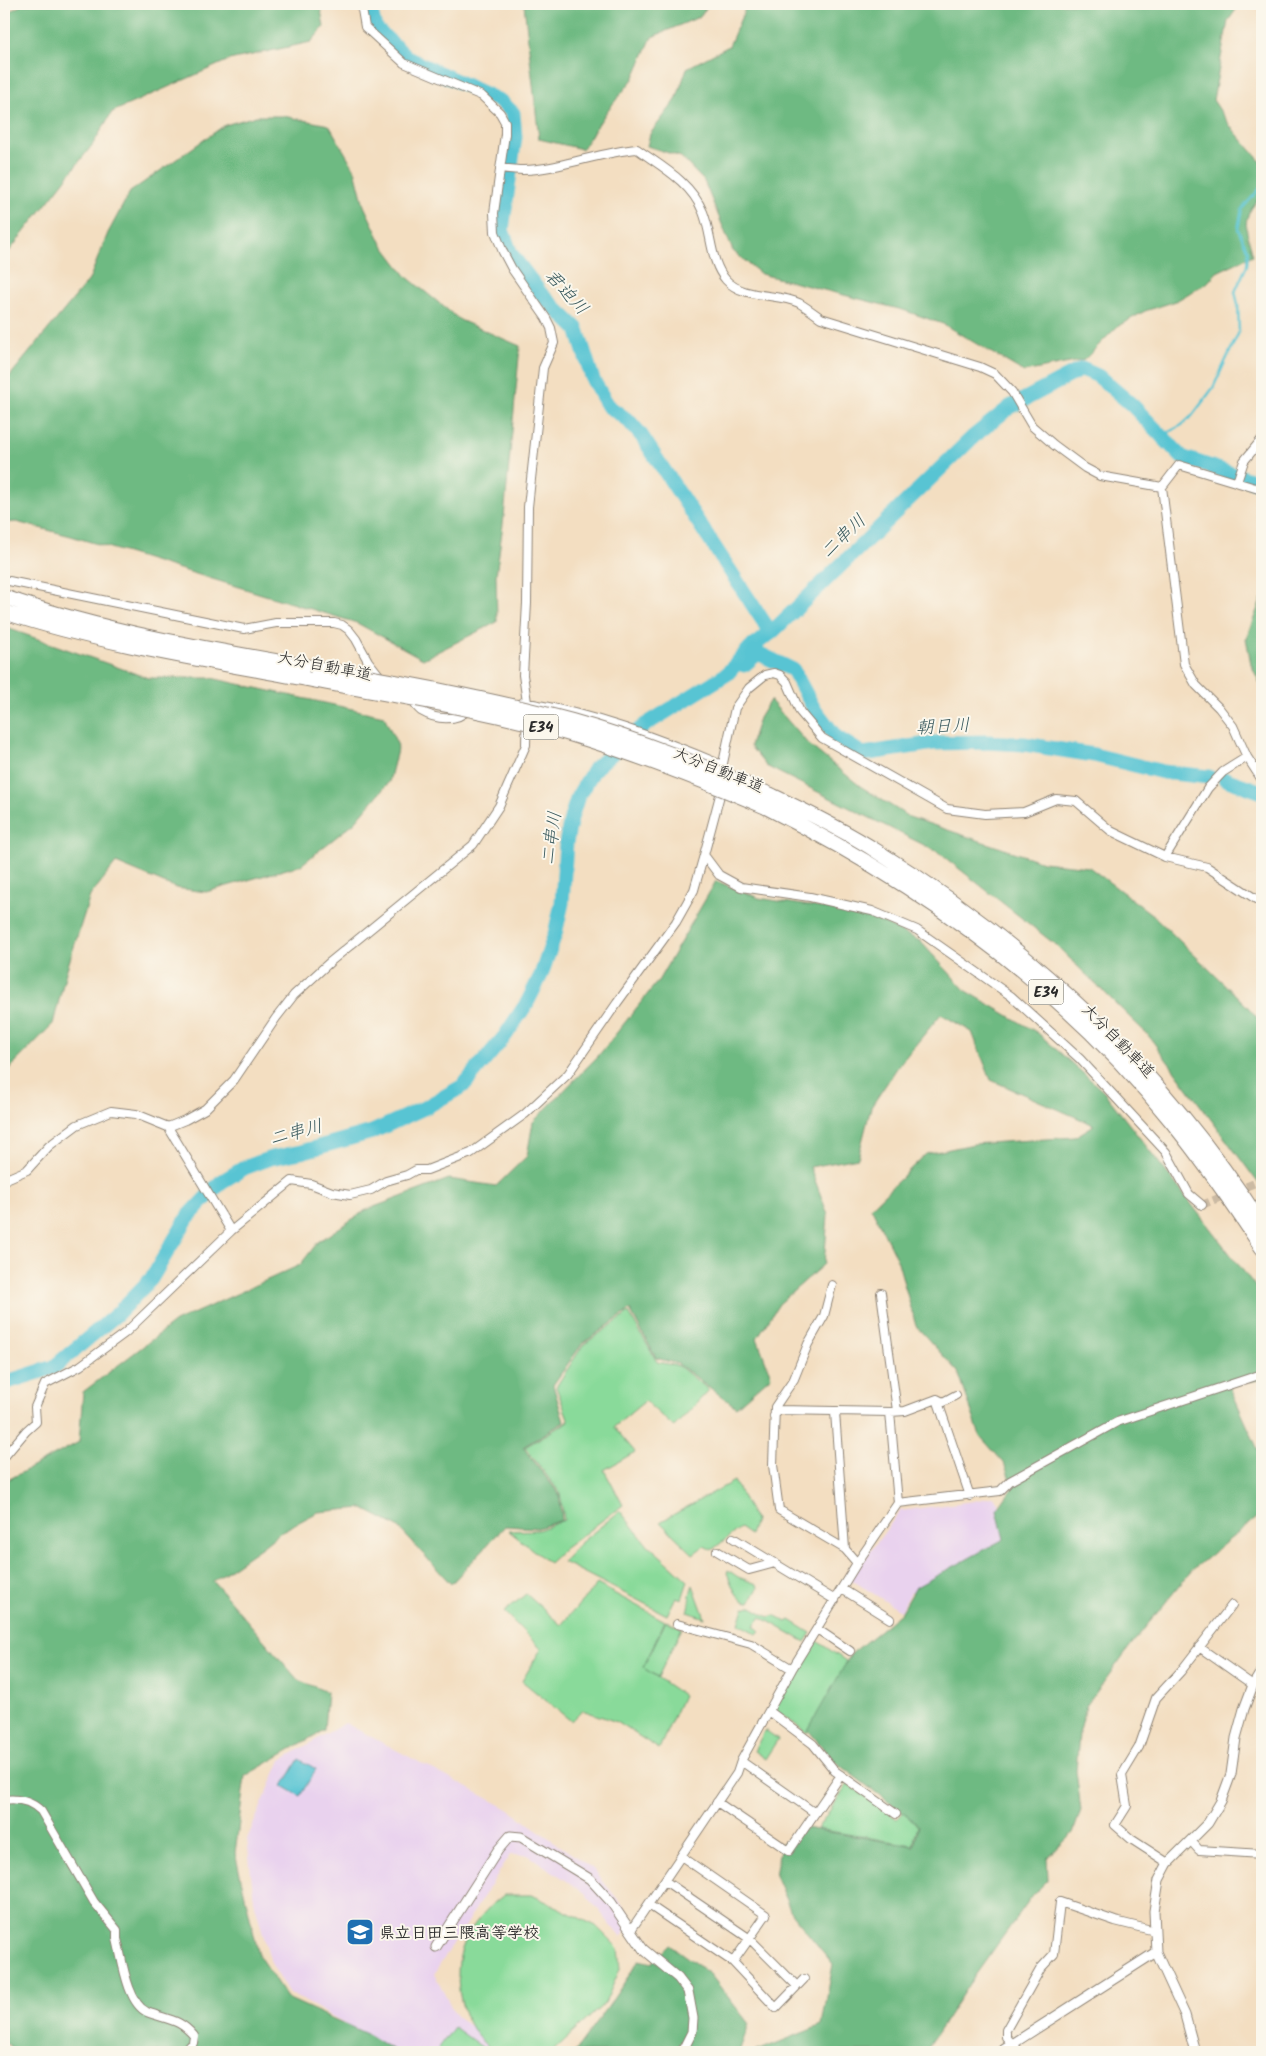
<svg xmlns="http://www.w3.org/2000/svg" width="1266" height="2056" viewBox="0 0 1266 2056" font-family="Kalam,'Klee One',sans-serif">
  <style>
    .built { fill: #e9d2ee }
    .green { fill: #89da9a; stroke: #5a8262 }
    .forest { fill: #6eba82; stroke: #4c7256 }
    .water { fill: #59c4d3; stroke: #42787f }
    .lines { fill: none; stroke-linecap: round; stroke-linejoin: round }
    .stream { stroke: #59c4d3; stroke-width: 2.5 }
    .river { stroke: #59c4d3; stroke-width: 15 }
    .minor-tunnel { stroke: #cbbaa3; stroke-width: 8; stroke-dasharray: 8 4; stroke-linecap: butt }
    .minor-casing { stroke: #8f8476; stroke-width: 10 }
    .tertiary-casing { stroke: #8f8476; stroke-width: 11 }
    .motorway-casing { stroke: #8f8476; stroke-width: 16 }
    .minor { stroke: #fff; stroke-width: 8 }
    .tertiary { stroke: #fff; stroke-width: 9 }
    .motorway { stroke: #fff; stroke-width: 14 }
    .motorway-bridge-casing { stroke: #8f8476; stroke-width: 16; stroke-linecap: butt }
    .motorway-bridge { stroke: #fff; stroke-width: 14 }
    .labels { text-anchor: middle; stroke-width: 4; stroke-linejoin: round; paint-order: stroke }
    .shield { fill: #fbf7ec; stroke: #696865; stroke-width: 1 }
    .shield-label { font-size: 15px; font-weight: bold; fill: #2b2b2b }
    .street-label { font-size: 16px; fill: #2b2b2b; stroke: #fbf7ec }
    .poi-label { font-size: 16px; font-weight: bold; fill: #2b2b2b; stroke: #fbf7ec; text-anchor: start }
    .water-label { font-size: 18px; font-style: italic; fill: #39595d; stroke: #fbf7ec }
  </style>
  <rect width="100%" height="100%" fill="#fbf7ec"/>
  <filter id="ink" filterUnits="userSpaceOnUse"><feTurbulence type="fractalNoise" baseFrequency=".02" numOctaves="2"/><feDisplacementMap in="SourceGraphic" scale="10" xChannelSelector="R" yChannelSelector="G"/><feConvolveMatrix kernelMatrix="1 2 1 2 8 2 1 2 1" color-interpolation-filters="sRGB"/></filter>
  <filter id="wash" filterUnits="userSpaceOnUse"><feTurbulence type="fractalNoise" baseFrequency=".0096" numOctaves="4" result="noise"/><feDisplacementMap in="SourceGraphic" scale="20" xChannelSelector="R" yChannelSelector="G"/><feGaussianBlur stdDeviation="1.12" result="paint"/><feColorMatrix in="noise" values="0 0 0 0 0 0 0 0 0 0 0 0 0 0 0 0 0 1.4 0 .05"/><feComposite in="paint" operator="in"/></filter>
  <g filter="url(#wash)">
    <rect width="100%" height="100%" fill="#f3dec1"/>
    <path class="built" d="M994 1496 1029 1557 961 1647 911 1592 901 1611 850 1579 900 1511 974 1501Z
      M345 1723 508 1809 593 1869 633 1918 621 1938 585 1893 528 1855H510L434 1974 456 2016 506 2052H397L288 1992 271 1963 254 1901 247 1839 281 1760Z"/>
    <path class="green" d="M629 1313 657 1362 679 1366 709 1390 674 1427 645 1401 614 1427 635 1452 604 1470 623 1505 565 1548 549 1563 509 1531 539 1530 564 1520 560 1493 525 1447 569 1421 556 1387 583 1345Z
      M734 1481 755 1520 750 1535 740 1528 712 1550 704 1546 693 1554 660 1522Z
      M620 1511 645 1542 688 1581 682 1599 676 1597 667 1615 563 1562 579 1544Z
      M728 1570 738 1577 757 1584 758 1588 750 1602C736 1602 732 1584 727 1573Z
      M597 1584 665 1621 643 1668 666 1621 682 1628 658 1677 645 1669 683 1695 659 1749 617 1722 582 1710 571 1721 522 1681 541 1649 504 1612 526 1594 561 1625Z
      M693 1585 705 1618 687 1612C690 1602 689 1594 693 1585Z
      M750 1606 769 1617 774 1615 787 1622 790 1620 811 1633 805 1642 761 1617 754 1626 760 1631 757 1634 739 1624 744 1608Z
      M814 1639 849 1663 807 1733 774 1709Z
      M765 1730 778 1739 765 1759 754 1751Z
      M848 1784 897 1819 903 1813 918 1825 913 1845 817 1829Z
      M504 1895H532L596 1926 618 1948 620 1969 605 2003 552 2052C540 2052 508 2055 499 2052 463 2040 451 1980 462 1949 469 1927 486 1908 504 1895Z
      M454 2027 489 2052H436Z"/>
    <path class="forest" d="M24 4H320L324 27 311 42 229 60 112 112 93 144 4 258V14Z
      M524 4H710L699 17 652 37 633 79 607 111 582 149 539 139Z
      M747 4H1240L1228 21 1213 100 1231 127 1262 163V195C1240 220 1245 225 1253 255L1217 272 1208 282 1176 301 1145 311 1118 326 1084 360 1024 372 943 324 903 310 761 274 733 251 704 181 681 157 647 146 650 134 676 100 687 68 729 46Z
      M256 116H283L329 125 355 170 364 206 382 244 407 277 460 320 520 346 504 517 496 575 497 622 423 659 357 623 71 536 16 522 4 523V383L89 280 108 233 130 192 225 125Z
      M1262 598V688L1251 664 1246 638Z
      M4 627 148 678H211L384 716 398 746 389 782 355 822 301 865 206 892 176 888 116 863 90 896 66 972 53 1024 4 1074Z
      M770 700 808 744 860 786 909 817 1043 862 1089 867 1154 916 1247 1006 1262 1023V1188L1148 1035 1057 946 938 852 766 766 750 746 759 718Z
      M716 881 759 898 866 915 920 941 965 990 1038 1033 1104 1092 1262 1295V1380L1228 1383 1259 1452 1262 1453V1513L1192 1570 1131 1645 1086 1706 1079 1734 1076 1771 1081 1810 1073 1833 1047 1858 1048 1880 1032 1896 969 1984 925 2052H755L822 2025 833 1964 792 1914 775 1875 781 1844 805 1828 914 1846 919 1825 834 1761 808 1730 851 1654 901 1613 916 1587 1004 1539 997 1510 1013 1487 1004 1463 980 1436 958 1372 916 1326 898 1262 871 1207 926 1154 974 1144 1075 1137 1094 1125 991 1080 972 1032 941 1014 899 1065 871 1107 858 1158 810 1167 828 1215 824 1264 779 1304 757 1338 771 1376 736 1407 678 1364 656 1358 630 1310 582 1344 553 1385 564 1422 523 1447 559 1494 562 1520 538 1528 505 1526 451 1584 398 1527 362 1508 318 1512 282 1531 262 1547 213 1581 298 1680 327 1692 324 1730 245 1776 235 1853 259 1956 287 1998 369 2035 396 2052H19L4 2042V1482L79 1442 83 1392 175 1322 300 1265 318 1242 366 1210 449 1179 496 1186 527 1156 533 1122 599 1055 658 981Z
      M670 1945 710 1974 749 2024 739 2052H575L608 2007 639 1960 652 1963Z"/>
    <path class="water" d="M299 1759 316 1769 300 1796 283 1786Z"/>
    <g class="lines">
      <path class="stream" d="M1161 436 1182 425 1192 416 1213 388 1239 332 1238 304 1235 292 1247 265 1248 251 1238 229 1242 209 1262 186"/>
      <path class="river" d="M369 4 375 28 409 59 500 101 513 113 515 137 502 230 511 254 542 295 577 329 593 380 608 406 629 421 641 435 771 633
        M744 665 758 653 793 670 813 707 836 737 863 754 934 743 986 742 1024 744 1094 755 1163 772 1209 777
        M1225 779 1262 792
        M4 1383 54 1367 117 1314 151 1279 188 1217 221 1182 244 1168 271 1158 301 1152 372 1132 426 1107 463 1086 505 1036 527 1003 541 975 555 934 562 903 566 843 571 818 578 796 595 768 645 725 727 674 750 648 771 633 974 436 1010 407 1082 369 1098 376 1132 405 1182 457 1262 484"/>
    </g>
  </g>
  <g filter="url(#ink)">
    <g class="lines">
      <path class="minor-tunnel" d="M1202 1205 1262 1180"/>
      <defs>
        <path id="minor" d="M500 168C508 169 516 170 523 170 562 169 599 152 637 149 662 167 691 182 703 212 712 234 710 262 726 280 743 299 778 293 799 303 806 307 814 313 821 318L980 367 995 374 1012 392 1032 426 1054 445 1085 468 1100 476 1162 487
          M1237 482 1244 461 1262 439
          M1262 490 1179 465 1162 487 1184 664 1196 685 1219 708 1233 726 1247 757 1262 780
          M4 580 244 629 276 623H334L342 625 349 630 356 639 368 661 383 680
          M410 699C414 703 417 708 421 711 436 720 457 722 469 709
          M523 702C592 714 658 738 722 765
          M720 777 735 708 749 688 765 675 774 673 780 675 787 682 800 712 822 738 947 809 985 814 1024 812 1056 799 1076 801 1111 831 1165 857 1207 867 1262 903
          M718 788 720 795 704 855 719 875 741 887 810 897 872 911 917 930 1011 996 1080 1059 1166 1152 1189 1194 1202 1205
          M1165 857 1208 788 1223 772 1247 757
          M168 1127 185 1120 205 1109 234 1080 276 1018 294 995 330 962 473 845 499 806 526 745 527 702 523 675 527 603 528 507 543 368 554 343 551 328 546 318 512 269 503 252 495 232 494 213 505 134V122L500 113 482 96 404 63 365 27 361 4
          M4 1180 27 1170 49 1146 77 1125 111 1111 136 1114 168 1127 231 1231
          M832 1285 824 1316 808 1344 794 1379 775 1407 773 1465 779 1510 845 1549 857 1563
          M881 1293 897 1411
          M937 1399 970 1496
          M835 1412 845 1549
          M774 1416 779 1410 890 1412 905 1411 937 1399 943 1402 956 1395
          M4 1457 26 1431 36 1422 35 1407 45 1384 80 1366 125 1333 231 1231 292 1181 311 1184 332 1192 350 1195 371 1190 386 1181 407 1175 416 1170H427L471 1153 525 1114 568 1074 617 1003 676 922 694 890 704 855
          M898 1503 1000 1491 1010 1481 1117 1422 1262 1374
          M733 1538 835 1600
          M717 1551 749 1570 775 1563
          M842 1589 890 1619
          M677 1624 751 1644 792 1669
          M817 1629 850 1651
          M1199 1647 1253 1685
          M769 1711 813 1744 835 1771 896 1814
          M741 1761 815 1813
          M4 1800C17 1798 31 1801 41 1811L94 1902 117 1930V1939C122 1958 127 2003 147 2012 167 2020 179 2018 194 2036L193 2043 184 2052
          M717 1802 789 1851 841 1775
          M1191 1841 1199 1850 1262 1854
          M681 1856 766 1915 733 1962
          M1168 1863 1131 1839 1115 1825 1127 1806 1122 1775 1139 1747 1156 1698 1181 1671 1232 1605
          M665 1881 750 1939 797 1986
          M649 1905 733 1962 776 2008 804 1979
          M631 1930 737 1773 741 1761 792 1669 857 1563 898 1503 890 1412
          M1020 2052 1006 2037V2030L1041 1968 1054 1954 1060 1902 1115 1921 1155 1931"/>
        <path id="tertiary" d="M436 1947 498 1850 510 1836 521 1837 590 1879 611 1902 643 1949 678 1978 688 1991 693 2018 692 2032 682 2052
          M1000 2052 1156 1952
          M1195 2052 1185 2015 1156 1952 1154 1911 1159 1880 1168 1863 1208 1823 1221 1801 1231 1774 1236 1738 1244 1709 1253 1685 1262 1670"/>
        <path id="motorway" d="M4 597C105 632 211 650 316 668
          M4 612C102 644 205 660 307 679
          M771 795C807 812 844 830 878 852 1032 947 1164 1073 1262 1225
          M766 807C920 884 1064 987 1172 1122 1204 1162 1234 1205 1262 1248"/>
      </defs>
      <use href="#minor" class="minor-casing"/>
      <use href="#tertiary" class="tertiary-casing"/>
      <use href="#motorway" class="motorway-casing"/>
      <use href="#minor" class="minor"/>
      <use href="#tertiary" class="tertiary"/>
      <use href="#motorway" class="motorway"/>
      <defs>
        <path id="motorway-bridge" d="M316 668C402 683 488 698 572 721 640 740 706 767 771 795
          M307 679C394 696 485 709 570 734 637 754 702 780 766 807"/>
      </defs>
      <use href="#motorway-bridge" class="motorway-bridge-casing"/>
      <use href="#motorway-bridge" class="motorway-bridge"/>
    </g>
  </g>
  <defs>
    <symbol id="school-square" viewBox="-11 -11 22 22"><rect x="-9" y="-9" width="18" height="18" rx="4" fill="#1f6fb2" stroke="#fbf7ec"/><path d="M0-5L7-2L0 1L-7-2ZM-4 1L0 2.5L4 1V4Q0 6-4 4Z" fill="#fff"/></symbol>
  </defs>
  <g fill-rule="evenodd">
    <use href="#school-square" x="344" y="1916" width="32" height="32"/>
  </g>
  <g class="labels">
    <g class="shield">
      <rect x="523.5" y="714.5" width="35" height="25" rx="4"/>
      <rect x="1028.5" y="979.5" width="35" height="25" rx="4"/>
    </g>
    <g class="shield-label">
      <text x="541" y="732">E34</text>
      <text x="1046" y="997">E34</text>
    </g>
    <g class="street-label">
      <text transform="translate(325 665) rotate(11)" y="6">大分自動車道</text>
      <text transform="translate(719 769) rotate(22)" y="6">大分自動車道</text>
      <text transform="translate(1119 1040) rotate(46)" y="6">大分自動車道</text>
    </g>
    <g class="poi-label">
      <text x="379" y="1938">県立日田三隈高等学校</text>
    </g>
    <g class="water-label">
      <text transform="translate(567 292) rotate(47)" y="6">君迫川</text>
      <text transform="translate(843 536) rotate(-44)" y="6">二串川</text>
      <text transform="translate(943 726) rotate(-3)" y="6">朝日川</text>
      <text transform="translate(551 838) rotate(-82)" y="6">二串川</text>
      <text transform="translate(296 1132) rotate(-15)" y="6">二串川</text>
    </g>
  </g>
  <rect width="1266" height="2056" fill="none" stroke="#fbf7ec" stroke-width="20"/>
</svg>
